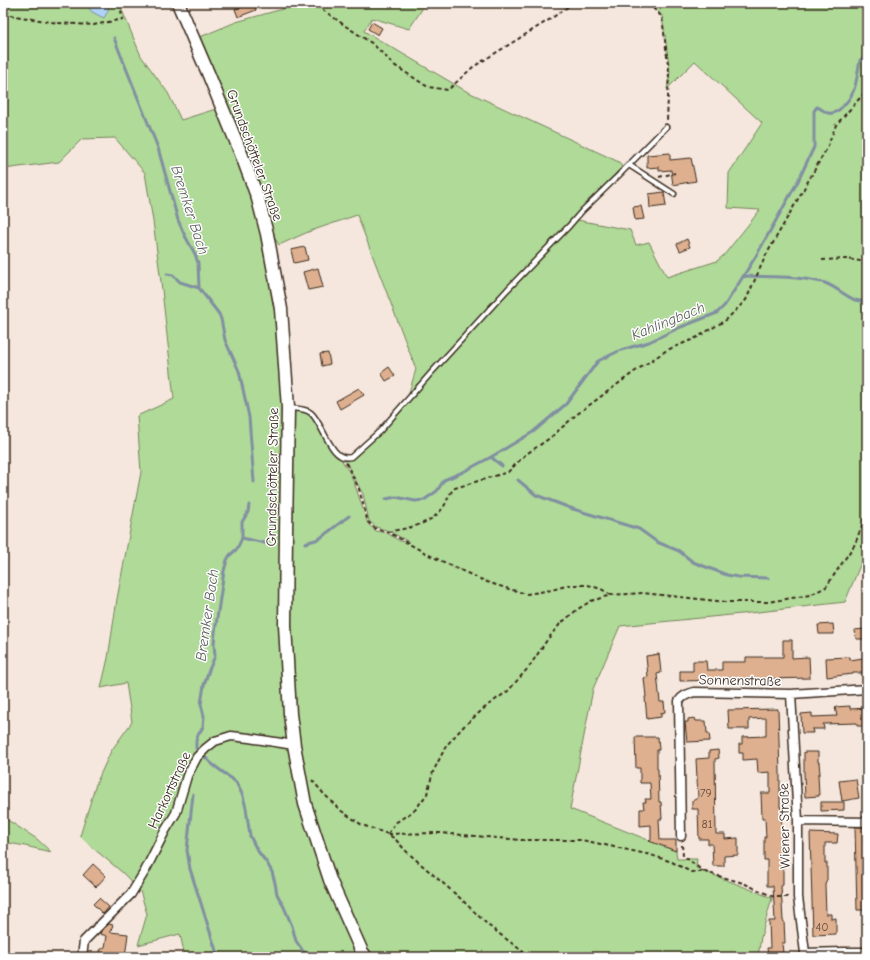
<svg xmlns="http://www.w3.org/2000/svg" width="870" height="960" viewBox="0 0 870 960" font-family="'Comic Neue',sans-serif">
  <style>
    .green { fill: #afda98; stroke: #75825b }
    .water { fill: #afd3f8; stroke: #818fa1 }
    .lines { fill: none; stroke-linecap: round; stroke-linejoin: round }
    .stream { stroke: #818fa1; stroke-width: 3 }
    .building { fill: #deb08f; stroke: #3b2a1e }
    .lane-casing { stroke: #3b2a1e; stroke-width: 7 }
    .street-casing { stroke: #3b2a1e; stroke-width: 11 }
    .secondary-casing { stroke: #3b2a1e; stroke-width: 15 }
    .path { stroke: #3b2a1e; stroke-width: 2; stroke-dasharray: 4 3; stroke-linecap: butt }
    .lane { stroke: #fff; stroke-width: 4 }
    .street { stroke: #fff; stroke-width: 8 }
    .secondary { stroke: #fff; stroke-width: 12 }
    .labels { text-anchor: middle; stroke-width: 3; stroke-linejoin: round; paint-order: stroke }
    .number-label { font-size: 12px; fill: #644c3a }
    .street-label { font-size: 14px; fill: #3b2a1e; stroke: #fff }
    .water-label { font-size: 15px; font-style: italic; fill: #5e5d5f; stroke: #fff }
  </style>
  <rect width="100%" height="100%" fill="#f5e7dd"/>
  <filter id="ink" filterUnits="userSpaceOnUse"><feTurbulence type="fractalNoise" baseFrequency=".025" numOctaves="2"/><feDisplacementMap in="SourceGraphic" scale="8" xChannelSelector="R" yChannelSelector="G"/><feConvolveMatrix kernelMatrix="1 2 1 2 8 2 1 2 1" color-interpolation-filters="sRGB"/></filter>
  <g filter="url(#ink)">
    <path class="green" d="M3 3H119L141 56 168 93 181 120 219 108 242 156 281 309 290 625 292 411H301L311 415 334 454 341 459 351 475 357 491 368 524 376 531 387 533 400 541 409 542 389 531 376 527 369 521 363 494 360 489 353 475 344 459H347L351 458 402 409 507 291 577 220 630 230 636 245 649 242 667 277 717 261 724 255 760 210 728 208 729 173 762 123 695 61 667 89 670 72 662 16 651 3H867V548L845 602 741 614 620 626 593 689 570 809 676 851 677 859H697L696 868 772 898 761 937 758 957H185L180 934 138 945 147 914 140 891 123 873 88 844 80 836 96 784 111 751 132 722 126 683 101 688 108 658 117 599 141 472 137 416 174 399 162 290 153 221 145 173 115 138 82 139 59 162 3 169Z
      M304 3H426L409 29 372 18 364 31 466 91 619 162 622 167 578 212 409 393 416 369 357 215 308 232 279 245 272 234 215 74 200 37 236 22Z
      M3 817 37 839 51 852 25 846 3 842Z"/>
    <path class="water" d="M85 3H109L108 11 104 18 92 12Z"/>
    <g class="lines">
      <path class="stream" d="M114 38 158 148 178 220 184 234 195 254 198 263 199 288 219 314 221 319 225 340 239 371 249 417 254 482
        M167 274 173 275 180 282 199 288
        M743 277 747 276C772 277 797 276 822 282 834 285 843 295 855 300 859 301 863 301 867 302
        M491 457 502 466
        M518 480 536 495 573 509 639 529 657 542 679 551 693 562 727 575 738 577 768 578
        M386 499 396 497 415 501 424 500 437 491 444 480 463 472 491 457 533 432 566 404 598 361 621 350 649 342 681 327 717 313 725 305 756 256 798 181 814 147V111L817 107C820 108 825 112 828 113 833 114 836 112 840 109 857 94 856 81 860 60L867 56
        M249 505 248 512 242 522V538L237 549 230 555 227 560 224 571 215 632 214 644 215 656 209 670 204 685 201 704 204 716 203 727 198 735 196 741V748L212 764 236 782 243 796 246 808 250 836 257 850 267 863 272 872 275 883 277 894 284 907 292 926 296 941 303 951 312 957
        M242 538 269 544
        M305 543 319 539 349 516
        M193 794 187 850 190 869 218 957"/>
    </g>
    <path class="building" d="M253 3H254L256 10 238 17 235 9Z
      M372 22 382 28 378 35 368 29Z
      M670 153V160L691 158 696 181 673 185 671 170 659 171V167L647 168V155Z
      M664 192 666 206 650 208 649 194Z
      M641 206 644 219 635 220 633 207Z
      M687 239 690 247 680 251 677 244Z
      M305 247 308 260 294 263 291 250Z
      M318 268 323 287 308 290 303 272Z
      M328 353 330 364 322 366 320 354Z
      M389 367 395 376 386 381 381 373Z
      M359 388 364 395 340 409 336 401Z
      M833 624 834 634H819L818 625Z
      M864 629 865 639H856L855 630Z
      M783 640H792V658L809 657 810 678 680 681V671H693V661H706L707 670H722V662H746V657H783Z
      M659 654 661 673 657 674 660 702H664L665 712 661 713V717L647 719 645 697H646L644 678 648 677 646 656Z
      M850 657V660L863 658 864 673H853V674L827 677 826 658Z
      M850 706V709L867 708V726H857V723L823 724 824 729H812L813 733H802L801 714 812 713V717L837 716 835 707Z
      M778 709 780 772V807H781L783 859H784V869H783V885L781 886 783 921H784L785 943H782L783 953H781L782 957H768L767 948H770L769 921H775L773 886H767V860H764V837H766L765 818H762L761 793H770V772L758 773 757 759 743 760V753H739V744H742V737L766 736V718L749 719V729H729L728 710Z
      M695 718 696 721H706L707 733H709L710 741 687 742 685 722H688V719Z
      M635 737H658L659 750H657V769H658L659 802H661L662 819H659L660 840H676V851L649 841 651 840V825L640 826V809H644L643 802H646L645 799H651L650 783H640V768H636Z
      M718 750 719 758 715 759 716 834H725V839L738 838V855L724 856V866H713L712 844H708V839H699L698 809H692V801L698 798 696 759 709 758V751Z
      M804 752H818V762H819L820 774H818L819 796 805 797 804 774Z
      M856 779 859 798 842 801 839 781Z
      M821 802H844V810L821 811Z
      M855 827H864L865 910H857Z
      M810 833 838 834 837 843H825V863H827V880L826 881 825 885 826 914H831V919L836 918V934L813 935Z
      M93 864 106 876 96 887 83 875Z
      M99 898 109 907 103 914 93 904Z
      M109 924 113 925 110 932 128 934 125 957H101L100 950 105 947 107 936 100 934 101 931Z"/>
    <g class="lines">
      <defs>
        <path id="lane" d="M629 165 674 194
          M289 408C297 409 305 408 311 413 323 423 331 463 351 457L380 431 431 373 507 290 569 226 582 211 618 176 666 127"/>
        <path id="street" d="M791 694 798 821V897L805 953 804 957
          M798 821 867 822
          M681 836 679 701C683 695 688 694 694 692L791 694 867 689
          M805 953 844 952H867
          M82 957 84 941 131 894 145 871 165 831 176 813 187 776 197 757 205 749 215 741 231 736 249 738 294 745"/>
        <path id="secondary" d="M178 3 208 73 242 156 258 199 267 234 281 309 288 408 286 533 285 625 290 714 294 745 305 804 330 880 362 952 366 957"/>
      </defs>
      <use href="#lane" class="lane-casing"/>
      <use href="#street" class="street-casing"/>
      <use href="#secondary" class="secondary-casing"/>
      <path class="path" d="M320 3 323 10 347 27 373 44 394 65 428 87 448 90 473 67 552 18 573 3
        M648 3 662 17 669 72 667 121
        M3 14 58 23 94 25 123 19 119 3
        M659 177 675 173
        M822 260 846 259 867 262
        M346 463 359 489 368 522 376 529 388 532 429 555 458 569 487 582 509 589 527 594 552 590 569 585H588L601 589 611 595
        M388 532C406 528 429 526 442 509 448 502 447 495 455 488L508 472 525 455 550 438 576 415 634 372 667 350 694 339 726 320 746 300 765 257 827 148 836 125 867 90
        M312 780 323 793 340 810 362 825 388 834 396 840 407 852 460 898 489 926 530 957
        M388 834 395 823 415 810 427 794 433 772 446 746 464 726 488 705 508 691 529 667 547 640 560 624 578 609 591 601 611 595 643 593 726 602H768L810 595 826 587 855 544 867 512
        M388 834 440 833 521 840H582L651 855 672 862 691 872H705L743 883 774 897H790
        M682 845 683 856 689 860 704 872"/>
      <use href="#lane" class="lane"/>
      <use href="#street" class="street"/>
      <use href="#secondary" class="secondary"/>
    </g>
  </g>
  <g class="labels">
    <g class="number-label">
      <text x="706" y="797">79</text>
      <text x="707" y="828">81</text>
      <text x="822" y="931">40</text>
    </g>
    <g class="street-label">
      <text transform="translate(255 155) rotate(70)" y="5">Grundschötteler Straße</text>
      <text transform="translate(272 477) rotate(-89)" y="5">Grundschötteler Straße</text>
      <text transform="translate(740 680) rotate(1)" y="5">Sonnenstraße</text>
      <text transform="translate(169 790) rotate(-65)" y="5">Harkortstraße</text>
      <text transform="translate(784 826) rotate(-91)" y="5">Wiener Straße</text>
    </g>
    <g class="water-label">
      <text transform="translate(190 210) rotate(72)" y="5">Bremker Bach</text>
      <text transform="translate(668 321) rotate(-22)" y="5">Kahlingbach</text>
      <text transform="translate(207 615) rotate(-82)" y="5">Bremker Bach</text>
    </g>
  </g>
  <rect width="870" height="960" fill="none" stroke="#fff" stroke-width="16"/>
  <rect x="8" y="8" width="854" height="944" fill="none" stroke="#3b2a1e" stroke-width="1.5" filter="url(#ink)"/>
</svg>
